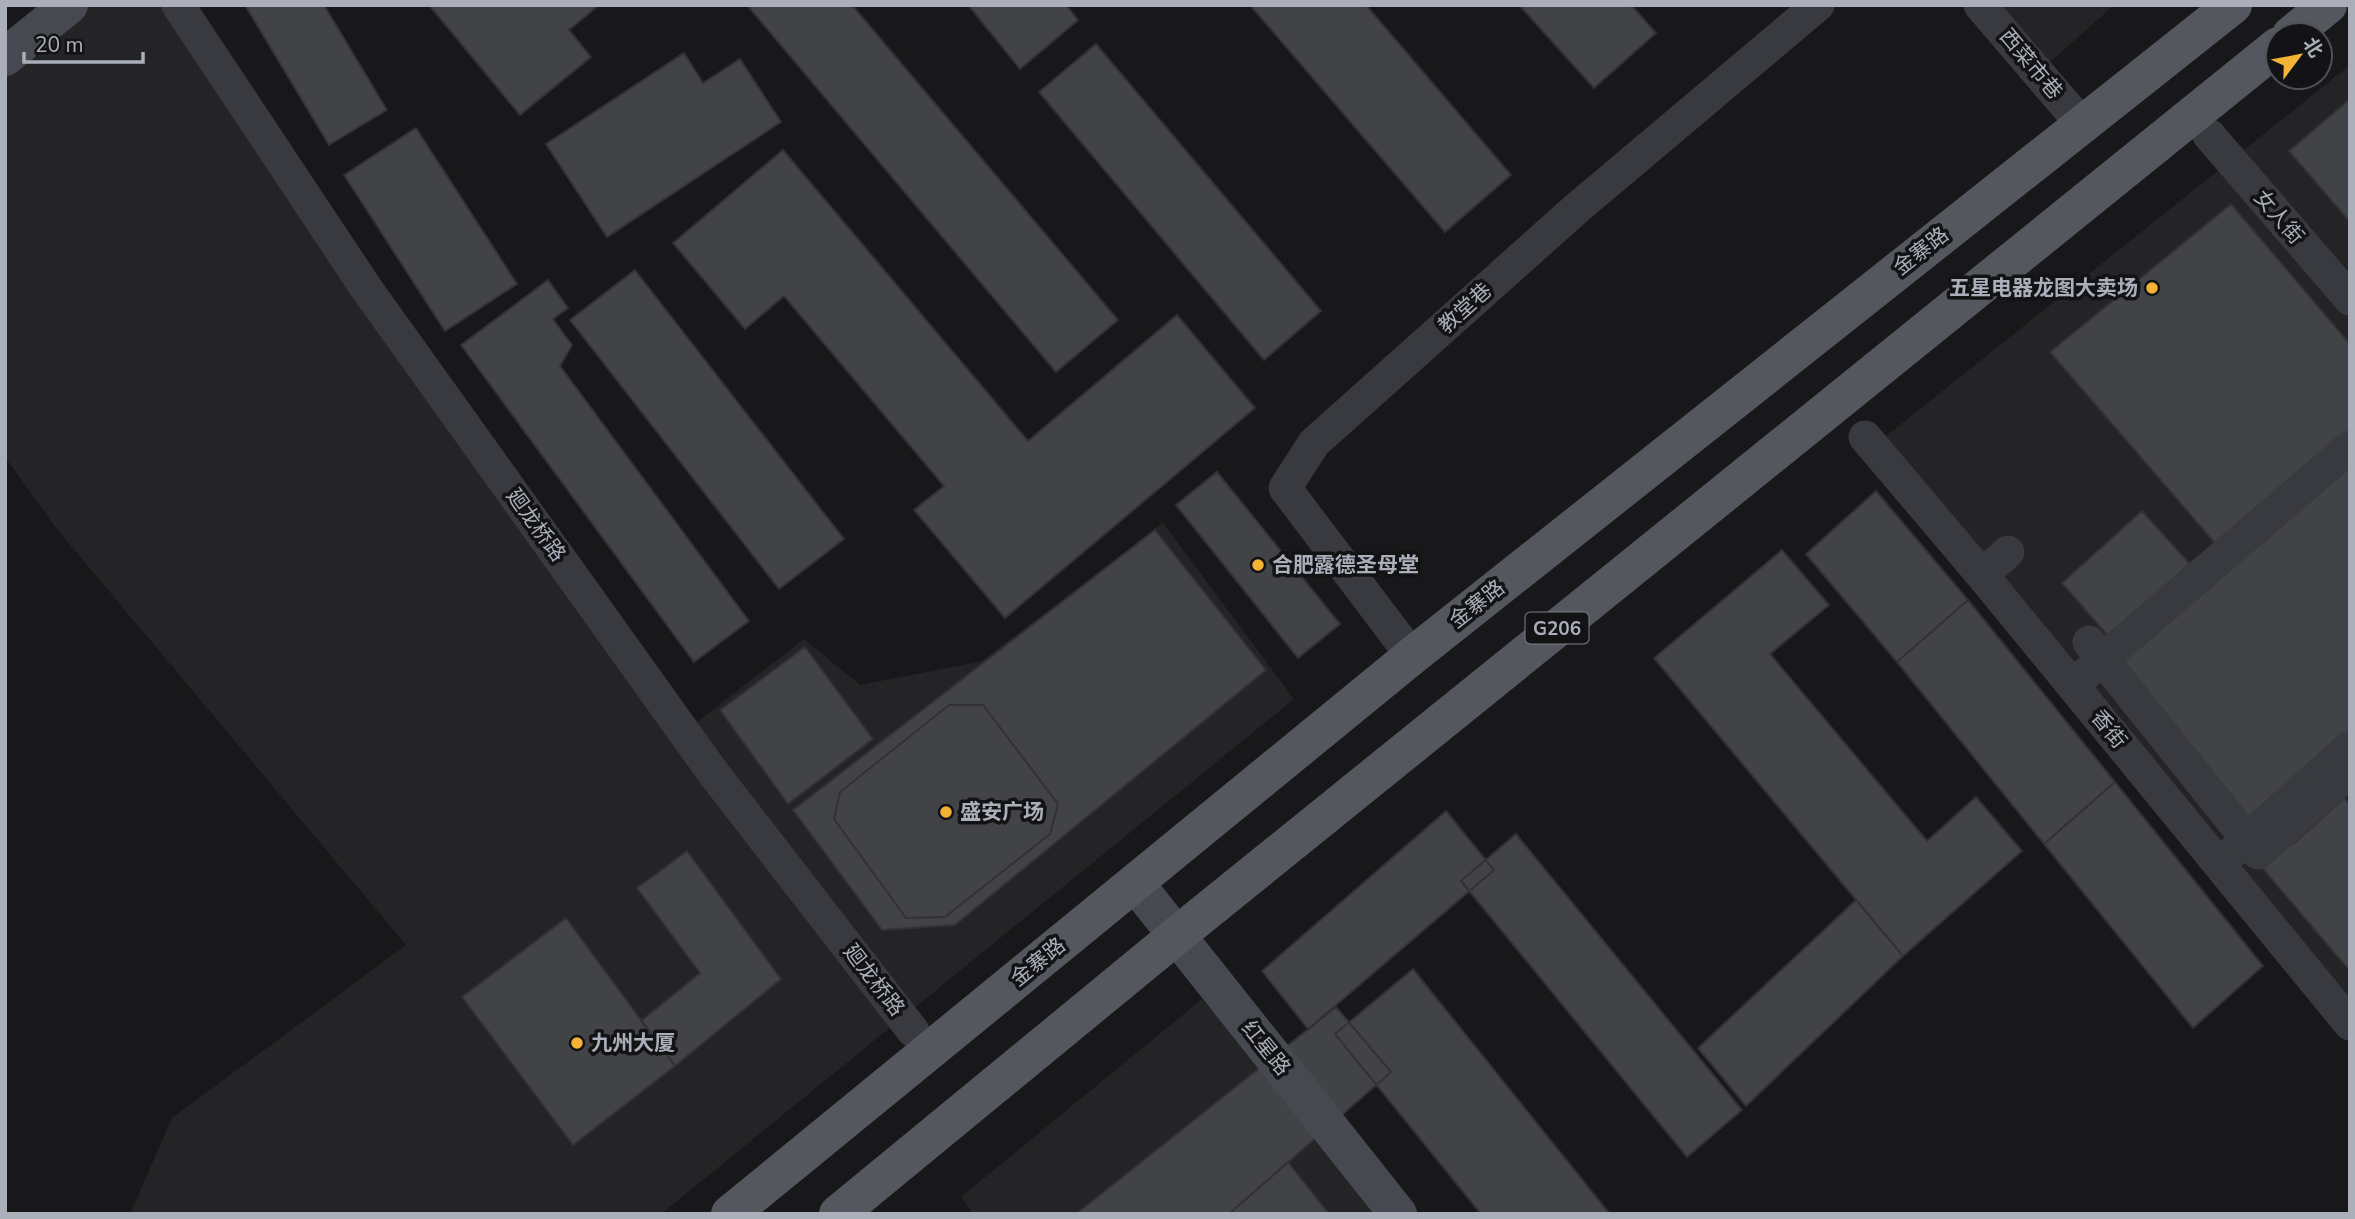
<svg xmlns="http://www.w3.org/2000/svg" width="2355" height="1219" viewBox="0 0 2355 1219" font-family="'Nunito Sans','Noto Sans SC',sans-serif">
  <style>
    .built { fill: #242427 }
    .building { fill: #424347; stroke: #323236; stroke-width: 2 }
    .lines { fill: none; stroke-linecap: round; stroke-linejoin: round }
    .street { stroke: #383a3f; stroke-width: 33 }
    .secondary { stroke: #46494f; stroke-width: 38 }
    .primary { stroke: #54575e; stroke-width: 38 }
    .street-bridge { stroke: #383a3f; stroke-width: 33 }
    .poi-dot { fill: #f4b335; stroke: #131315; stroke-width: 2.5 }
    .labels { text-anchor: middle; stroke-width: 7; stroke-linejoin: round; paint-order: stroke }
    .shield { fill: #131315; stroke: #7d8088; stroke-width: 2 }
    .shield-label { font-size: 19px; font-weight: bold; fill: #aaafba }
    .street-label { font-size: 21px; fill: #aaafba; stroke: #131315 }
    .poi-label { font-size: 21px; font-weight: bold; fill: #aaafba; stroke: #131315; text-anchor: start }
  </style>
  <rect width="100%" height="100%" fill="#18181a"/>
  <path class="built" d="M69 5H178L684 732 804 639 860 685 982 661 1163 523 1294 699 661 1214H130L172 1118 406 945 56 528 5 457V58Z
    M1989 5H2114L2047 65Z
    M2350 65V1024L1866 452Z
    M1202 999 1388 1214H974L961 1197Z"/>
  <path class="building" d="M245 5H324L387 110 329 145Z
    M429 5H599L569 30 591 57 520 115Z
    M747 5H852L1118 320 1056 372Z
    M968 5H1066L1078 20 1020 69Z
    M1250 5H1366L1511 175 1445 232Z
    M1519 5H1631L1656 33 1594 88Z
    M1096 44 1321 311 1264 360 1039 92Z
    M684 53 703 83 740 59 781 122 607 237 546 144Z
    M2350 99V222L2289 151Z
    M416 128 517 284 445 331 344 175Z
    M783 150 1028 441 1177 315 1255 408 1005 618 914 510 944 486 784 296 745 329 673 243Z
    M2231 204 2350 344V443L2221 550 2050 352Z
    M635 270 844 539 779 589 570 320Z
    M548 280 568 308 553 319 572 345 560 366 749 621 694 662 461 345Z
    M2350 450V731L2233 836 2093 671Z
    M1217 472 1340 624 1298 658 1176 505Z
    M1876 491 1968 600 1897 662 1806 554Z
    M2142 511 2190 564 2109 637 2062 583Z
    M1155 530 1266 670 955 925 882 930 793 810Z
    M1782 550 1829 605 1770 654 1927 841 1976 797 2022 851 1903 956 1654 658Z
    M1968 600 2115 782 2044 844 1897 662Z
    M805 647 873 739 788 804 720 710Z
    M949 705H983L1058 804 1050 834 945 917 906 918 834 819 840 792Z
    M2115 782 2263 966 2193 1028 2044 844Z
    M2344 798 2350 804 2349 970 2247 850 2276 825 2293 844Z
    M1446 811 1494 870 1308 1029 1262 971Z
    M1516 834 1742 1110 1687 1157 1461 881Z
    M687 851 781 979 675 1066 641 1021 700 973 637 888Z
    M1856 900 1903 956 1746 1106 1698 1048Z
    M566 918 675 1066 573 1145 462 997Z
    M1413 969 1609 1213 1607 1214H1481L1335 1034Z
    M1336 1007 1391 1072 1229 1214H1076Z
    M1288 1162 1329 1214H1229Z"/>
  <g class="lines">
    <path class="street" d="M178 5 366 288 714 774 913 1031
      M1980 5 2081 123
      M2209 135 2350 299
      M1865 437 1982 575 2350 1024
      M1982 575 2008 552
      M1412 656 1285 488 1314 443 1576 209 1818 5
      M2081 678 2350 447
      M2227 857 2350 747"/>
    <path class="secondary" d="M5 57 69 5
      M1135 883 1398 1214"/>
    <path class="primary" d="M2291 35 2328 5
      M730 1214 1412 656 2233 5
      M838 1214 1176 936 2278 46"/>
    <path class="street-bridge" d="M2089 642 2258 853 2350 771"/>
  </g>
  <g class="poi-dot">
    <circle cx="2152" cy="288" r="7"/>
    <circle cx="1258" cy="565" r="7"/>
    <circle cx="946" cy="812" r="7"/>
    <circle cx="577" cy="1043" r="7"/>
  </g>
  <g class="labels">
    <rect class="shield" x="1525.5" y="612.5" width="63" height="31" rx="5"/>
    <g class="shield-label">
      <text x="1557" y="635">G206</text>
    </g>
    <g class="street-label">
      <text transform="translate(2031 64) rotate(50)" y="7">西菜市巷</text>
      <text transform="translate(2279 217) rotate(49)" y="7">女人街</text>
      <text transform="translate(1921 251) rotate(-38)" y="7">金寨路</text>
      <text transform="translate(1465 308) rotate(-42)" y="7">教堂巷</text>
      <text transform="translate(536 525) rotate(54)" y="7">廻龙桥路</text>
      <text transform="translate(1477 604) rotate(-38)" y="7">金寨路</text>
      <text transform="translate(2109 729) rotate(51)" y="7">香街</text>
      <text transform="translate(1038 962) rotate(-39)" y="7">金寨路</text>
      <text transform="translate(874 980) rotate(52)" y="7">廻龙桥路</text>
      <text transform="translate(1266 1048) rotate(51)" y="7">红星路</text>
    </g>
    <g class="poi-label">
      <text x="2138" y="295" text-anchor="end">五星电器龙图大卖场</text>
      <text x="1272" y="572">合肥露德圣母堂</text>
      <text x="960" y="819">盛安广场</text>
      <text x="591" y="1050">九州大厦</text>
    </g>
  </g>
  <rect width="2355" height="1219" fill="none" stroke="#aaafba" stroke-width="14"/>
  <g transform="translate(2299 56) rotate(58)"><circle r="33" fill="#131315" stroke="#4f5157" stroke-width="2"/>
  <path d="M0-5L12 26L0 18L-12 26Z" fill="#f4b335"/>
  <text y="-10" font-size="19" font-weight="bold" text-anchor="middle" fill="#aaafba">北</text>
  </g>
  <path d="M24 52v10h119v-10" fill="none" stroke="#aaafba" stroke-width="3.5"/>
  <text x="35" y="52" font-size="21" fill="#aaafba" stroke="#131315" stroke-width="5" paint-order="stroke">20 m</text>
</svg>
